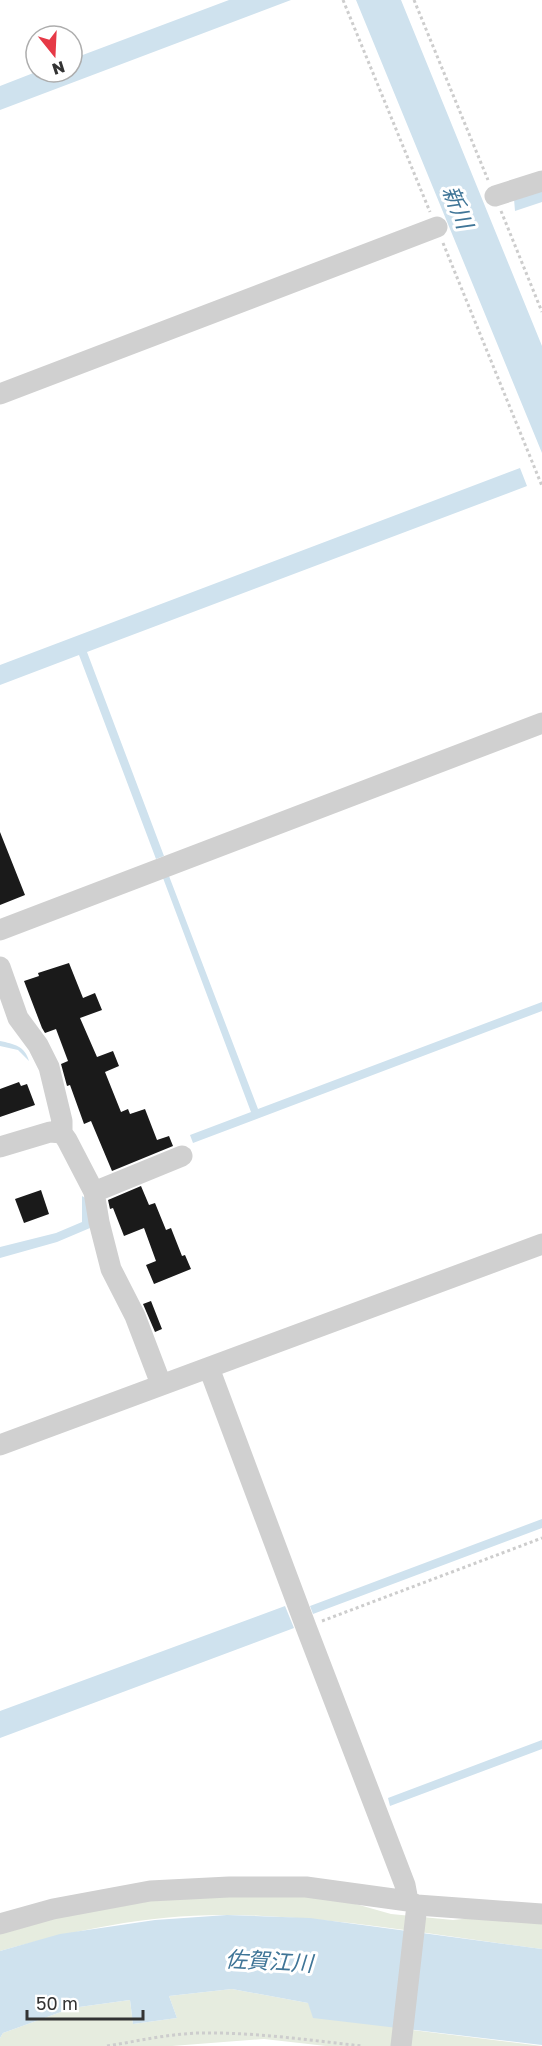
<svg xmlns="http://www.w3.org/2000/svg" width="542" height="2046" viewBox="0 0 542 2046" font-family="'Golos Text','Noto Sans JP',sans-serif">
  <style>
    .green { fill: #e6ecdf }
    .water { fill: #cfe2ee }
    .building { fill: #1a1a1a }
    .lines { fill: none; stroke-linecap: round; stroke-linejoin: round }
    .path { stroke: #cdcdcd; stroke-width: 3; stroke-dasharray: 3 3; stroke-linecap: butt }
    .minor { stroke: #d0d0d0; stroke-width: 21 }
    .labels { text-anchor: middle; stroke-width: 6; stroke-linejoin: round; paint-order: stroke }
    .water-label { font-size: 22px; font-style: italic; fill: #3f7597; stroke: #fff }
  </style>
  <rect width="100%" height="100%" fill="#fff"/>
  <path class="green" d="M151 1896 331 1897 391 1914 453 1920 490 1916 542 1920V1949C438 1936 334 1916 229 1915 152 1914 74 1930 0 1951V1929Z
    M232 1989 308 2003 412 2030 542 2046H326L264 2039 172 2046H0V2038L3 2033 72 2008 130 2000 133 2024 177 2018 169 1996Z"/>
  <path class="water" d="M229 0H291L0 110V86L36 72H72V59Z
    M356 0H401L542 346V453Z
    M542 190V202L515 211 514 199Z
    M520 468 527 486 87 652 164 856 156 859 79 655 0 685V665Z
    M169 876 258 1109 542 1002V1011L193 1143 190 1135 251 1112 163 878Z
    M0 1041C14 1044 25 1046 29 1061L18 1050 0 1046Z
    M82 1196 87 1199 90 1228 57 1242 0 1258V1247L56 1233 82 1222Z
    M542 1519V1528L313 1614 310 1606Z
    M285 1606 294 1628 0 1738V1711Z
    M542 1740V1749L390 1806 388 1798Z
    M227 1915 310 1918 542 1949V2045L313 2018 308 2003 232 1989 169 1996 177 2018 133 2024 130 2000 72 2008 3 2033 0 2038V1951L60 1934 155 1920Z"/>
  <path class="building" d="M0 832 25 895 0 905Z
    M69 963 83 998 95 993 102 1010 80 1018 97 1057 113 1051 119 1066 105 1072 121 1112 128 1109 130 1114 145 1109 157 1140 169 1136 173 1146 112 1171 91 1121 84 1124 70 1085 67 1086 61 1064 68 1061 56 1029 45 1033 42 1028 24 981 39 976 38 973Z
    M19 1082 21 1086 27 1084 35 1105 0 1117V1089Z
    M141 1186 149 1205 155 1203 166 1230 171 1228 182 1256 185 1255 191 1269 154 1284 146 1265 156 1261 144 1228 124 1236 113 1208 110 1209 108 1200Z
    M41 1190 49 1214 24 1223 15 1199Z
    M151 1301 162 1329 155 1332 143 1304Z"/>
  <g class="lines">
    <path class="path" d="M343 0 430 212
      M414 0 488 180
      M501 211 542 312
      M443 243 542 486
      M322 1621 542 1538
      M107 2046C138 2041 168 2034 199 2033 254 2032 308 2040 362 2046"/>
    <path class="minor" d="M495 196 542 181
      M0 394 437 227
      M0 930 542 723
      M0 967 18 1018 38 1045 49 1067 62 1121V1133
      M0 1147 50 1132 62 1133 67 1140 94 1192 99 1222 111 1269 135 1316 161 1384
      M94 1192 182 1156
      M209 1368 306 1627 405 1885 408 1901
      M0 1445 542 1244
      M0 1924 53 1909 150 1891 229 1887H306L408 1901 417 1905 542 1914
      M401 2046 417 1905"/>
  </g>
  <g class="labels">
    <g class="water-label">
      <text transform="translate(458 207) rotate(68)" y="8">新川</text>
      <text transform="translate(269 1961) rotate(3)" y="8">佐賀江川</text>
    </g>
  </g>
  <g transform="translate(54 54) rotate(162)"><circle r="28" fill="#ffffff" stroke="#adadad" stroke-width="1.5"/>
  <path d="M0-4.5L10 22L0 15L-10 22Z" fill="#e63946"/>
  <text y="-9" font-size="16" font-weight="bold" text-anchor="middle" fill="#333333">N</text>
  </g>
  <path d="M27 2010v9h116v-9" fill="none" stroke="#333333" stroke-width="3"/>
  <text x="36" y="2010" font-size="18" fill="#333333" stroke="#ffffff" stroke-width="4.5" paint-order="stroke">50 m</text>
</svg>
